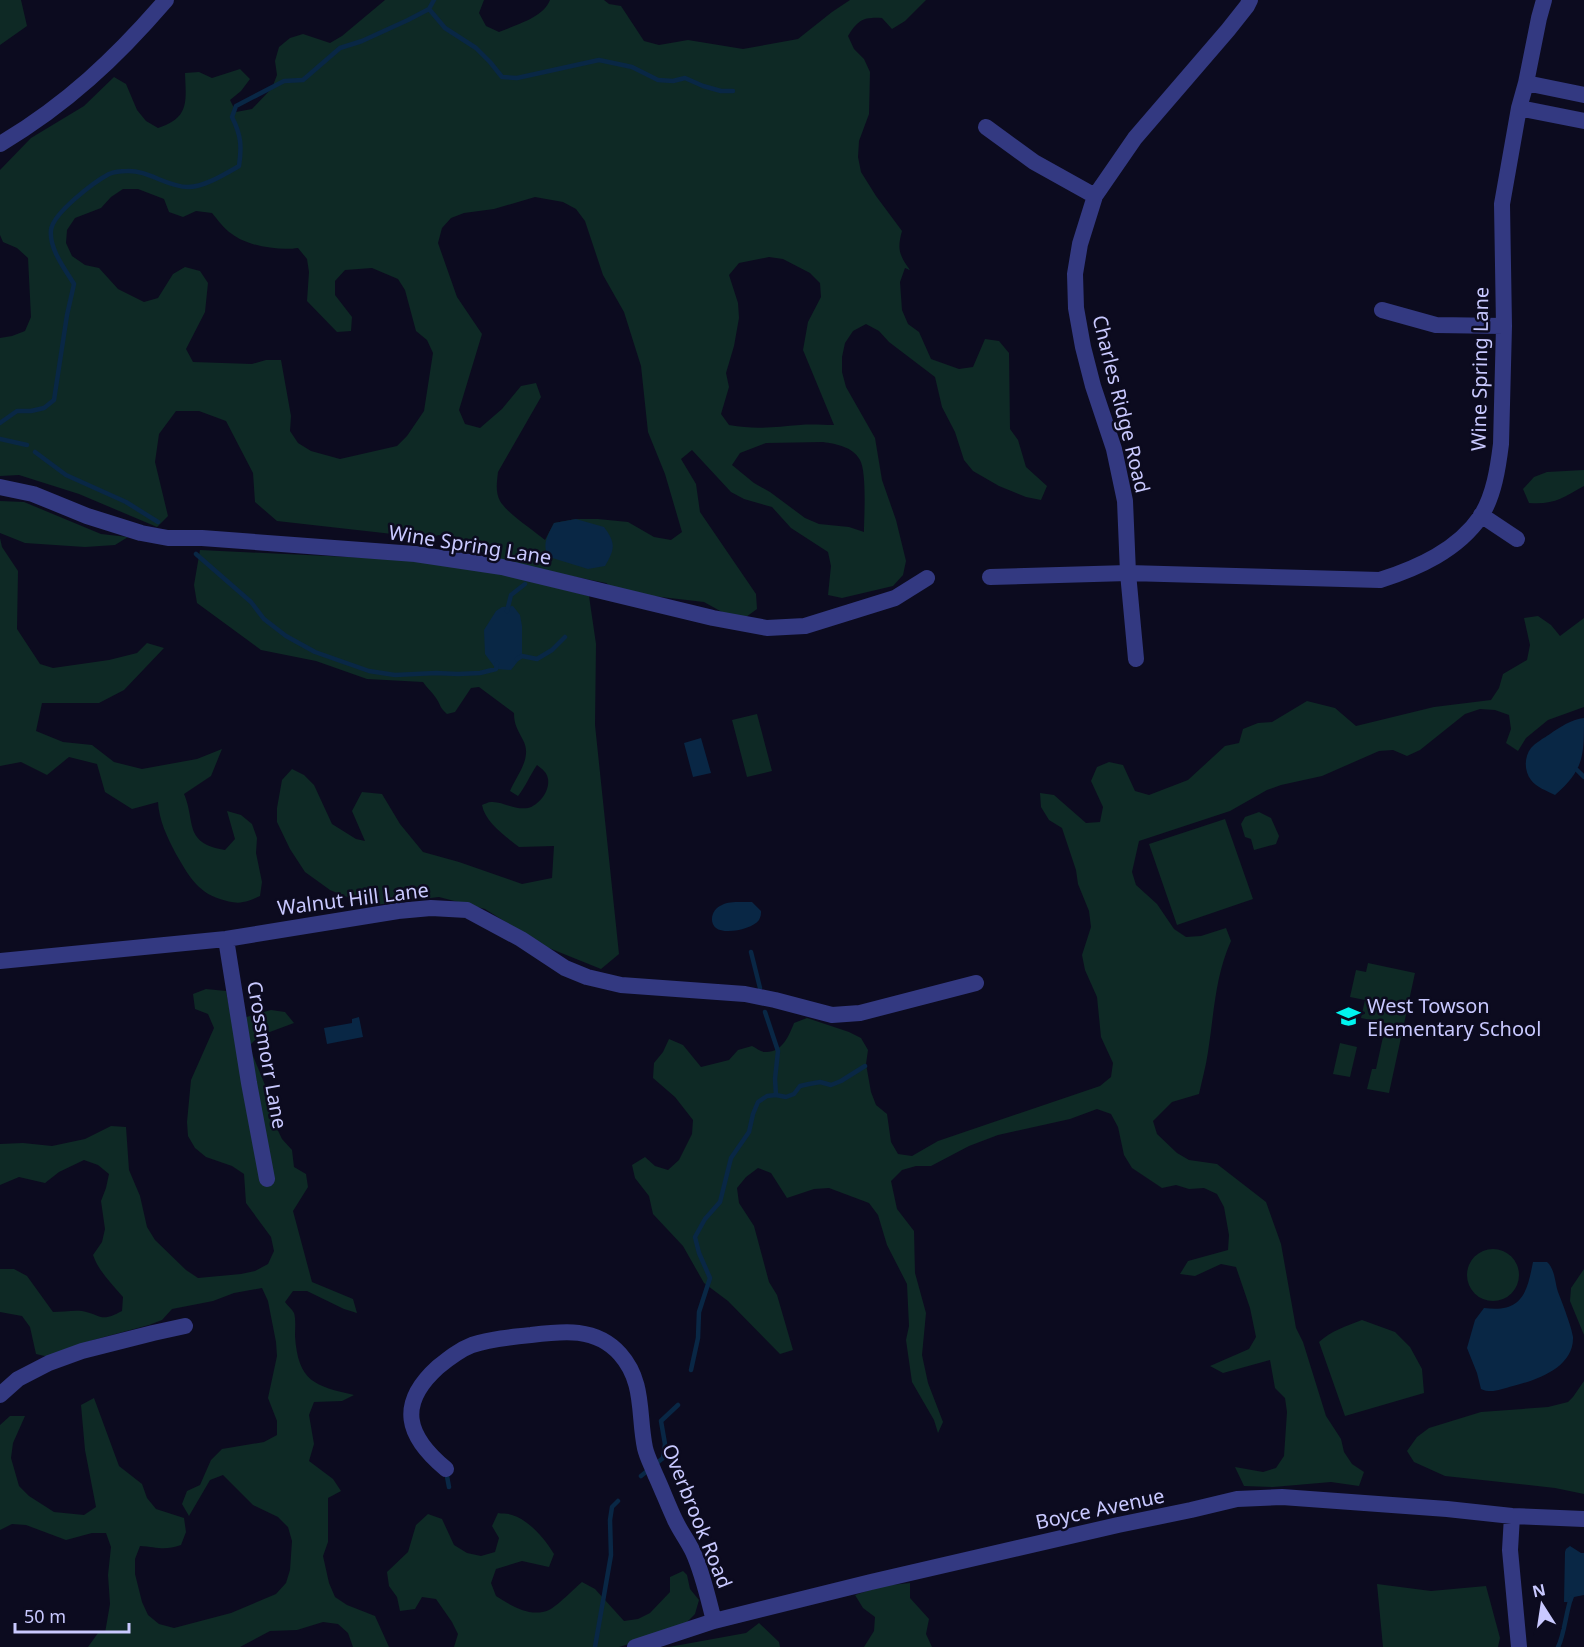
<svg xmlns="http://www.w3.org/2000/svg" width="1584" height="1647" viewBox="0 0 1584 1647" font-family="'Noto Sans',sans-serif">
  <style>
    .green { fill: #0e2925; fill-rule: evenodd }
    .water { fill: #092745 }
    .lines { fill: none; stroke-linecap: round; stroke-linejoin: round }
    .stream { stroke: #092745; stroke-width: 4.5 }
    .minor { stroke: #333981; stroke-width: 16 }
    .tertiary { stroke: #333981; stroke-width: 16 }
    .labels { text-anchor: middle; stroke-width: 5; stroke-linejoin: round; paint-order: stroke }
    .street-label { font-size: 20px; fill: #c9c9ff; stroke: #0c0b1f }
    .poi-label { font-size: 20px; fill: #c9c9ff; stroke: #0c0b1f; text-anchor: start }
  </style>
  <rect width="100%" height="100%" fill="#0c0b1f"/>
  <path class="green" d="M0 0H21L27 26 0 45Z
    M385 0H484L479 13 486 26 499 32C515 25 543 18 550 0H604L609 4 621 6 644 41 659 45 688 40 743 49 798 39 832 12 850 0H926L905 21 892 29 882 18C863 17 858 20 848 36L854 49 864 59 870 72 869 114 859 141 858 157 861 172 876 196 902 231C897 249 899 255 910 270L905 268 900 282 902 310 908 324 919 332 931 359 959 369 973 367 985 339 999 341 1009 353 1010 429 1018 440 1026 467 1047 486 1041 500 1026 497 999 486 973 471 964 460 955 432 942 407 935 377 889 342 879 331 866 324 853 331 845 343 842 357V372L846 387 875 438 882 480 896 520 906 561 903 575 893 586 842 598 828 595 831 566 828 552 791 528 772 507 744 499 731 492 692 450 681 459 696 484 700 512 756 594 757 609 746 617H731L704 602 618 592 606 583 515 565 439 535 428 538 277 521 255 502 253 473 226 421 199 411H176L159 434 155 462 168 516 157 527 79 494 19 475 0 476V338L12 336 25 331 31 317 28 258 17 248 3 242 0 235V170L31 138 84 106 114 77 126 84 137 110 146 121 158 128C190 118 186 101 185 73L199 72 212 78 240 69 250 79 241 91 230 100 236 112 252 109 272 88 277 75 275 61 279 47 290 38 303 34 330 43 342 36ZM123 189H138L164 199 169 212 183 217 196 211 212 213C218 220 224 229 232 234 247 246 279 251 298 248L307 259 309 272 307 301 337 332 351 331 352 317 335 295V281L345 270 372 268 398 279 405 290 416 331 427 340 433 353 424 411 407 436 397 446 340 459 311 451 298 443 290 431 291 416 281 360H266L252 364 193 362 186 349 205 312 208 283 200 271 185 267 173 274 158 298 144 302 118 289 99 268 85 265 72 256 66 243 67 230 75 218 101 208 111 197ZM535 197 563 202 576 209 585 221 603 275 624 312 641 366 648 432 665 474 682 532 671 540 654 537 628 522 598 519H576L554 523 545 540C533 530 507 513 500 501 495 492 497 481 498 472L541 397 536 383 521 386 502 409 480 428 465 424 459 410 482 334 457 297 438 243 442 228 451 218 464 213 494 209ZM769 257 783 259 810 273 820 283 821 297 808 322 803 350 834 425C823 425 811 424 800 425 774 427 756 430 729 425L721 414 729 387 726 373 734 346 739 318 738 303 729 275 739 263ZM823 442C837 444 853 447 860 460 867 473 864 516 864 532L849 527 819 524 805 518 770 492 754 483 732 465 740 453 766 443Z
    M1584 470V486C1562 498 1554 505 1529 503L1523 489 1534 477 1547 472Z
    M0 501 24 502 101 534 128 537 115 545 85 547 25 543 0 533Z
    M0 538 2 547 18 571 17 629 40 664 53 668 109 660 137 653 147 643 164 648 124 690 99 703H42L36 731 63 742 92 745 114 762 142 769 197 759 222 749 211 776 184 794C196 822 183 843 225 850L235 839 227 811 241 815 252 824 257 838 256 853 262 882 260 896C255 898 248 902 243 902 236 904 227 901 220 899 197 892 187 873 176 854 167 837 159 820 158 802L132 809 105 792 97 764 69 757 47 775 21 762 0 766Z
    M200 550 412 560 486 570 589 596 596 644 595 725 619 954 601 969 544 946 485 909 439 897 413 900 410 897 403 902 372 905 357 901 330 890 305 872 290 849 277 822V808L282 780 292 769 304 775 314 785 332 824 356 839 365 841 352 811 362 792 382 794 400 824 423 852 459 862 522 884 552 878 554 846 519 847C505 836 485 822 482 805 485 804 488 802 491 802 502 801 513 810 528 808 539 805 550 791 548 779 547 772 542 769 537 765 530 775 526 786 518 796L510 791C516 776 533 758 523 740 518 730 514 725 514 713L479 687 471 688 455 712 447 714C439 707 441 705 436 698 432 692 427 688 423 682L367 679 316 661 261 650 197 603 194 585Z
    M1538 616 1551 625 1560 636 1584 618V707L1548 720 1526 738 1518 751 1506 743 1511 729 1509 715 1495 710 1480 709 1465 714 1420 750 1407 756 1393 750 1379 751 1322 776 1281 785 1267 790 1230 811 1139 841 1132 872 1136 885 1157 904 1174 929 1186 937 1201 936 1226 928 1231 941C1215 976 1214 1014 1208 1052 1206 1066 1202 1080 1199 1094L1172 1102 1153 1121 1157 1134 1177 1153 1189 1160 1217 1164 1266 1202 1281 1244 1296 1328 1303 1342 1326 1416 1341 1439 1344 1452 1352 1464 1364 1472 1359 1486 1331 1482 1273 1487 1244 1486 1235 1467 1263 1472 1276 1468 1284 1456 1287 1412 1285 1398 1275 1388 1270 1360 1223 1373 1210 1366 1249 1349 1256 1337 1250 1308 1236 1267 1221 1264 1195 1276 1180 1274 1188 1261 1228 1250 1229 1235 1224 1207 1217 1194 1204 1188 1189 1189 1176 1185 1162 1188 1132 1168 1124 1155 1118 1127 1111 1114 1097 1109 1070 1119 998 1135 969 1146 931 1166H916L902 1170 891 1181 897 1209 914 1231 915 1273 926 1313 922 1355 928 1383 943 1422 938 1433 934 1420 912 1382 906 1340 909 1326 907 1284 887 1245 878 1215 869 1203 829 1188 814 1189 787 1198 771 1173 758 1168 746 1177 737 1188 739 1203 754 1226 769 1282 777 1295 793 1350 780 1354 728 1301 704 1283 683 1246 653 1214 649 1196 635 1178 632 1165 645 1157 655 1166 668 1170 679 1160 692 1134 693 1120 675 1097 653 1078 654 1063 663 1052 669 1039 683 1045 701 1067 729 1060 738 1050 752 1046C756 1048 761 1052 765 1052 782 1053 789 1036 794 1023L807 1018 849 1032 861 1038 868 1050 866 1064 871 1092 876 1105 887 1114 891 1142 898 1154 912 1156 938 1141 1100 1086 1111 1077 1113 1063 1101 1037 1097 997 1085 970 1082 955 1091 927 1089 911 1078 884 1076 870 1062 828 1049 820 1041 807 1040 793 1054 795 1086 823 1100 822 1103 807 1091 781 1097 767 1109 762 1123 765 1135 791 1149 795 1188 780 1225 746 1239 743 1243 729 1258 723 1272 722 1307 701 1335 708 1356 726 1434 707 1491 700 1499 688 1503 674 1527 660 1530 645 1524 618Z
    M757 714 772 771 747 777 732 720Z
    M1259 812 1271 818 1279 836 1276 844 1254 850 1251 839 1245 837 1241 824 1245 817Z
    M1225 819 1253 899 1177 925 1149 844Z
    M1368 963 1415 973 1389 1093 1367 1089 1372 1069H1376L1386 1023 1361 1018 1365 1000 1350 997 1356 970 1366 972Z
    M206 989 226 991 264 1183 243 1018 271 1010 285 1012 294 1023 259 1036 249 1046 265 1085 270 1114 282 1139 292 1150 294 1167 306 1174 308 1187 293 1211 312 1282 353 1299 357 1313 344 1309 307 1291H293L285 1302C287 1305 292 1309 294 1313 296 1319 295 1330 295 1336 298 1382 315 1386 354 1395L342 1401 314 1402 309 1415 314 1444 309 1461 333 1479 341 1491 328 1498V1542L323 1556 329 1583 335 1597 347 1605 375 1616 389 1647H353L348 1633 338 1624 323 1622 297 1630 270 1631 240 1647H88L98 1633H105L110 1604 108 1575 111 1547 106 1533H92L66 1540 26 1525 12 1524 0 1530V1425L10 1416H25L13 1443 11 1458 19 1486 29 1496 54 1512 84 1515 96 1507 85 1450 81 1405 94 1398 119 1466 142 1484 147 1498 156 1509 184 1518 186 1532 181 1545C164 1551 157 1547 140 1546L135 1559V1574L142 1602 148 1615 159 1624 174 1628 231 1613 276 1594 286 1583 290 1570 292 1541 288 1527 278 1517 253 1505 223 1475 210 1480 189 1516 182 1504 187 1491 200 1485 211 1460 222 1449 264 1442 277 1435V1421L268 1398 277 1356 276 1342 268 1301 262 1288 234 1293 213 1301 172 1309 162 1320 149 1325 93 1340 49 1357 36 1354 30 1327 22 1316 0 1312V1269H14L27 1276 53 1312C62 1312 73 1310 82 1311 102 1315 100 1323 122 1311L123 1297C112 1284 99 1272 93 1255L102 1242 105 1229 101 1201 106 1188 109 1174 98 1165 84 1160 59 1172 45 1183 19 1177 0 1185V1144L23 1143 52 1146 85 1139 111 1126 126 1127 129 1170 140 1196 147 1227 155 1240 186 1270 198 1278 241 1274 255 1271 268 1264 274 1251 271 1237 246 1203 244 1174 232 1166 206 1157 195 1148 188 1136 187 1122 191 1080 214 1028 208 1014 195 1009 193 994Z
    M1340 1043 1357 1047 1350 1077 1333 1074Z
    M1467 1275a26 26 0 1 1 52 0a26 26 0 1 1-52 0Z
    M1584 1269V1335L1570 1301 1571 1288Z
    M1362 1320 1395 1332 1410 1347 1422 1369 1424 1393 1345 1416 1319 1342C1331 1331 1346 1326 1362 1320Z
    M1584 1381V1494L1555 1488 1445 1476 1414 1462 1407 1451 1417 1437 1429 1428 1481 1412 1548 1407 1568 1402 1573 1397Z
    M498 1513C502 1514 508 1513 512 1515 529 1520 545 1539 554 1554L549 1567 522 1561 496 1569 491 1583 496 1596C511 1606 531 1618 549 1610 556 1607 575 1588 582 1582L595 1589 624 1621 638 1619 650 1613 670 1592V1577L683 1571 687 1575 690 1589 699 1600 695 1614 685 1624 673 1631 619 1647H454L458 1634 452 1622 436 1599 422 1597 415 1609 400 1611 397 1597 389 1586 387 1572 408 1552 416 1525 428 1514 442 1519 454 1545 467 1553 481 1556 495 1552 499 1538 492 1526Z
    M910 1583V1598L929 1619 926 1634 932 1647H864L874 1631 875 1617 863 1608 855 1595 882 1586Z
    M1377 1584 1431 1591 1486 1586 1500 1638 1498 1647H1383Z
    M759 1623 779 1642 780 1647H669L746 1633Z"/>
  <path class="water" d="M576 519 604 527C616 543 615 549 605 566L588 569 549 557C541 545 548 535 554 523Z
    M513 606 520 615 522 626V656L511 670 496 669 485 654 484 630 496 611 502 607Z
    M1584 718C1584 756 1584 770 1555 795 1547 791 1536 787 1531 780 1524 771 1524 757 1531 748 1535 743 1544 738 1550 734 1560 727 1572 719 1584 718Z
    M701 738 711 773 693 777 684 743Z
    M740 902H752L761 911C761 914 761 916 759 920 753 929 725 935 716 928 708 921 713 908 722 905 727 902 734 902 740 902Z
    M359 1017 363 1037 327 1044 324 1028 352 1023V1019Z
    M1533 1262H1547C1555 1269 1555 1283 1558 1292 1562 1302 1572 1328 1573 1337 1574 1368 1536 1380 1513 1386 1501 1389 1492 1394 1481 1389L1477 1373 1467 1348 1475 1320 1484 1308C1522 1313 1527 1293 1533 1262Z
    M1570 1546 1581 1553H1584V1595L1574 1597 1572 1602H1564L1565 1552 1566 1549Z"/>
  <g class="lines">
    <path class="stream" d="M429 9 445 28 476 48 490 62 502 77 517 78 599 60 632 67 658 80 673 81 685 78 703 86 721 91H733
      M0 423 17 411H31L44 408 54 400 67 315 74 284C65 269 49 249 51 230 53 213 94 182 109 174 114 172 121 171 127 171 148 170 167 187 188 187 204 187 225 174 239 166 242 146 241 135 232 117L236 106 284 81 303 80 340 48 362 41 408 20 429 9 434 0
      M0 439 27 445
      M35 452 66 475 126 502 158 522
      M196 554 251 602 264 619 286 636 315 652 369 671 395 675 436 673 458 674 480 673 496 669 497 663
      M507 611 511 595 525 584
      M517 659 522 656 537 659 552 650 565 637
      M1577 770 1584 777
      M751 952 760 988
      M765 1012 778 1051 775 1079 776 1095
      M691 1370 698 1338 699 1312 710 1278 699 1253 695 1237 705 1219 720 1202 731 1158 749 1132 753 1114 758 1102 767 1096 776 1095 786 1097 794 1094 800 1086 809 1084 820 1082 831 1085 841 1081 865 1066
      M446 1471 449 1487
      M641 1476 663 1458 665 1444 661 1421 678 1405
      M595 1647 611 1555 610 1520 612 1507 618 1501
      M1558 1647C1564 1636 1566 1612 1571 1598"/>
    <path class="minor" d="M1526 83 1584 95
      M1519 108 1584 121
      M986 127 1034 162 1095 196
      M1382 310 1436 325 1504 326
      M0 487 33 494 87 516 141 533 168 538H202L415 554 502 567 713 618 767 628 805 626 895 598 927 578
      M1481 515 1517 539
      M990 577 1128 573 1380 580C1418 568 1458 550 1481 516 1494 495 1498 468 1501 444L1504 326 1502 204 1519 108 1526 83 1539 18 1544 0
      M1136 659 1128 573 1125 501 1114 449 1093 386 1083 347 1076 308 1075 274 1080 244 1095 196 1135 138 1228 30 1247 6 1250 0
      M226 939 249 1083 267 1179
      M0 961 226 939 398 911 431 908 467 910 521 939 565 968 587 977 621 985 745 994 775 1000 832 1015 860 1013 976 983
      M0 1395 18 1379 49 1363 82 1351 153 1333 185 1326
      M446 1469C406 1436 397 1404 438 1367 449 1358 459 1350 472 1345 491 1339 511 1337 531 1335 563 1331 596 1327 620 1354 645 1382 638 1415 645 1448 647 1457 652 1466 655 1474 662 1489 668 1505 675 1520 680 1531 688 1541 693 1552 703 1574 708 1598 714 1621
      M1512 1516 1510 1550 1519 1647
      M635 1647 714 1621 871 1582 1118 1525 1191 1510 1237 1499 1282 1497 1447 1509 1512 1516 1584 1519"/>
    <path class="tertiary" d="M0 144C66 105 116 58 166 0"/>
  </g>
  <defs>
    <symbol id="school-bare" viewBox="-9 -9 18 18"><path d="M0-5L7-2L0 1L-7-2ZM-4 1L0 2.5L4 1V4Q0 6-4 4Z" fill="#00f4ef" stroke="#0c0b1f" stroke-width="2.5" paint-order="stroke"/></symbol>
  </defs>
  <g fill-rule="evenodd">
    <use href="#school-bare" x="1332" y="1000" width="33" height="33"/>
  </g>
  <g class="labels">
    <g class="street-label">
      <text transform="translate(1480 369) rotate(-89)" y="7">Wine Spring Lane</text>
      <text transform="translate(1121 404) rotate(76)" y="7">Charles Ridge Road</text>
      <text transform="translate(470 545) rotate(9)" y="7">Wine Spring Lane</text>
      <text transform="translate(353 899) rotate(-7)" y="7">Walnut Hill Lane</text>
      <text transform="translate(267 1055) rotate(80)" y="7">Crossmorr Lane</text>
      <text transform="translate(1100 1509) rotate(-12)" y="7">Boyce Avenue</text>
      <text transform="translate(697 1516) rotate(68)" y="7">Overbrook Road</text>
    </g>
    <g class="poi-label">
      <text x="1367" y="1013">West Towson<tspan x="1367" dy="23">Elementary School</tspan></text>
    </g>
  </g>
  <g transform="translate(1542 1605) rotate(348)" stroke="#0c0b1f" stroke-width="4.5" paint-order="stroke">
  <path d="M0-4.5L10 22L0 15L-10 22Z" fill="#c9c9ff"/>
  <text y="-9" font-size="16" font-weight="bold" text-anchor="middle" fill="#c9c9ff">N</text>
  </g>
  <path d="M15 1623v9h114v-9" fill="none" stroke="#c9c9ff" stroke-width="3"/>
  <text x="24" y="1623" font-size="18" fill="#c9c9ff" stroke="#0c0b1f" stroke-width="4.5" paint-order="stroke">50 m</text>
</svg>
